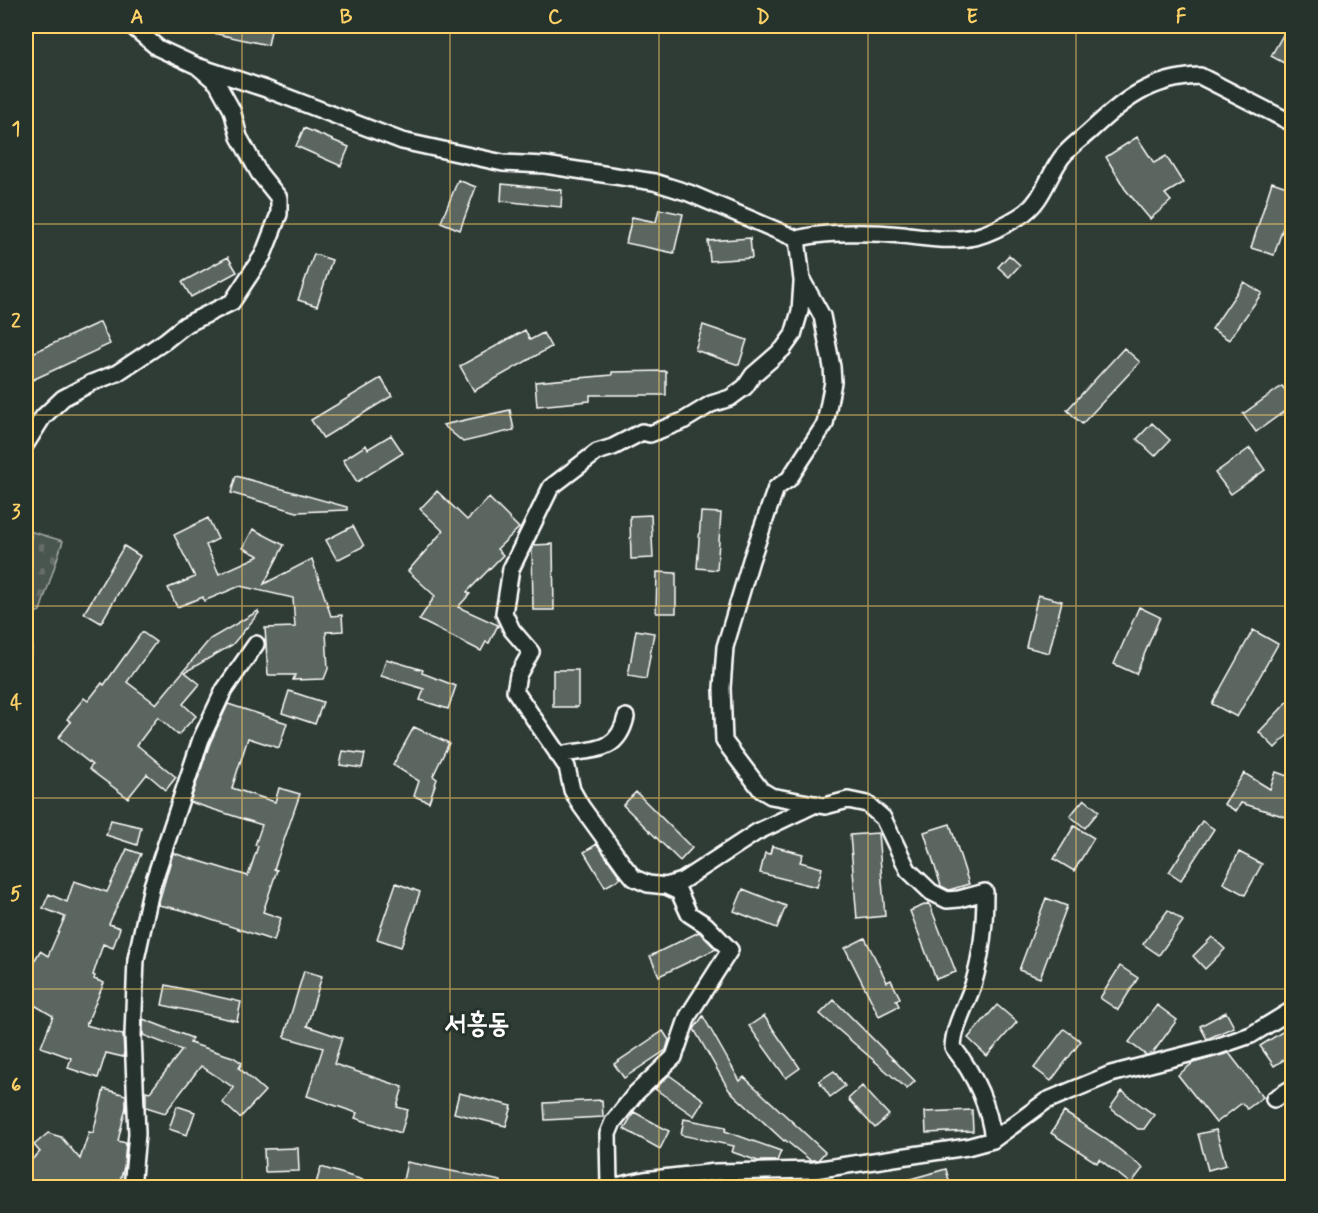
<svg xmlns="http://www.w3.org/2000/svg" width="1318" height="1213" viewBox="0 0 1318 1213" font-family="Mynerve,'Poor Story',sans-serif">
  <style>
    .cemetery { fill: url(#cemetery-stones); stroke: #a4aaa7; stroke-width: 1.5 }
    .building { fill: #5b6661; stroke: #fff; stroke-width: 1.5 }
    .lines { fill: none; stroke-linecap: round; stroke-linejoin: round }
    .minor-casing { stroke: #fff; stroke-width: 20 }
    .minor { stroke: #26332d; stroke-width: 15 }
    .grid { fill: none; stroke: #ffd166; stroke-width: 1.5; stroke-opacity: 0.55 }
    .labels { text-anchor: middle; stroke-width: 6; stroke-linejoin: round; paint-order: stroke }
    .quarter-label { font-size: 27px; font-weight: bold; fill: #fff; stroke: #26332d }
    .neatline { fill: none; stroke: #ffd166; stroke-width: 2 }
    .grid-label { font-size: 20px; text-anchor: middle; font-weight: bold; fill: #ffd166 }
  </style>
  <defs>
    <pattern id="cemetery-stones" width="16" height="16" patternUnits="userSpaceOnUse" patternTransform="scale(1.5)"><rect width="16" height="16" fill="#4a544f"/><path d="M2 7V4a2 2 0 0 1 4 0v3zM10 15v-3a2 2 0 0 1 4 0v3z" fill="#656e69"/></pattern>
  </defs>
  <rect width="100%" height="100%" fill="#2f3b35"/>
  <filter id="ink" filterUnits="userSpaceOnUse"><feTurbulence type="fractalNoise" baseFrequency=".0167" numOctaves="2"/><feDisplacementMap in="SourceGraphic" scale="12" xChannelSelector="R" yChannelSelector="G"/><feConvolveMatrix kernelMatrix="1 2 1 2 8 2 1 2 1" color-interpolation-filters="sRGB"/></filter>
  <g filter="url(#ink)">
    <path class="cemetery" d="M26 530 63 541 40 611 35 613 31 629 32 650 26 676Z"/>
    <path class="building" d="M208 26H272L268 45 208 32Z
      M1288 26H1293V68L1271 56Z
      M304 128 349 147 341 166 296 146Z
      M1137 137 1154 163 1166 156 1183 183 1165 194 1171 201 1150 219 1125 189 1106 157Z
      M458 180 476 187 460 230 441 222Z
      M1272 182 1293 189V197L1274 255 1251 248Z
      M502 184 562 190 561 207 501 201Z
      M659 209 683 214 674 253 626 243 632 217 656 222Z
      M750 238 752 258 710 261 708 241Z
      M314 254 332 260 317 306 298 300Z
      M1009 255 1020 265 1009 277 998 267Z
      M228 257 237 272 191 297 182 282Z
      M1244 282 1262 293 1229 340 1212 329Z
      M100 322 110 344 26 383V356Z
      M703 325 747 340 739 365 695 350Z
      M525 330 530 340 543 333 551 347 474 391 460 366Z
      M1124 348 1140 362 1082 424 1067 410Z
      M666 371V395H590V401L537 406 535 382 612 375V372Z
      M381 378 392 396 323 438 311 420Z
      M1282 386 1293 400V405L1256 432 1243 414Z
      M510 410 514 430 463 442 443 425Z
      M1152 423 1170 440 1155 456 1137 439Z
      M391 435 403 453 357 482 343 460 366 445 368 449Z
      M1250 448 1265 470 1231 494 1215 473Z
      M236 476 347 507V510L297 512 231 493Z
      M437 491 467 520 489 498 519 528 497 549 503 555 467 592 470 594 458 607 498 625 489 643 486 642 481 651 419 620 435 596 408 571 443 531 420 509Z
      M701 512 721 513 717 570 697 568Z
      M651 515 653 558 631 559 630 516Z
      M208 518 218 539 206 545 219 574 259 556 243 548 253 529 284 545 264 584 312 559 331 616 342 615 343 631 326 632 328 669 324 679 293 680 295 675H268L265 628 295 627 293 598 240 586 204 601 203 597 177 607 168 588 195 577 174 535Z
      M353 526 364 546 337 560 326 540Z
      M553 544 554 610H533L532 547 534 545Z
      M124 546 140 556 101 623 84 613Z
      M657 572 676 573V613H656Z
      M1038 595 1062 601 1049 653 1026 647Z
      M1139 607 1160 617 1136 674 1114 664Z
      M258 611 259 613 232 645 185 672 200 684 183 704 196 716 178 735 158 717 137 745 176 777 166 790 147 774 128 798 89 769 92 765 58 738 71 722 67 719 84 698 88 701 102 683 104 685 142 632 156 642 127 682 156 704 210 639Z
      M636 630 654 633 646 679 628 676Z
      M1253 630 1278 644 1237 717 1212 704Z
      M386 659 423 670 422 673 456 686 448 709 420 700 424 689 381 676Z
      M553 670H578V707H553Z
      M289 691 323 702 315 724 282 713Z
      M1293 696V730L1275 748 1259 732Z
      M228 704 287 723 279 748 248 738 232 788 275 802 279 788 300 794 274 869 277 870 263 912 281 918 274 941 182 910 158 905 173 853 248 876 258 846 255 845 262 825 190 802 210 743Z
      M414 727 449 743 433 776 437 779 429 802 414 796 419 781 393 765Z
      M343 751 365 754 362 768 340 765Z
      M1276 772 1293 778V796L1286 817 1241 803 1236 811 1224 804 1244 773 1270 789Z
      M636 792 692 848 680 861 623 805Z
      M1084 799 1099 811 1085 828 1070 816Z
      M111 820 141 827 137 845 106 835Z
      M1202 821 1214 829 1181 880 1169 872Z
      M950 824 969 884 949 890 941 886 924 832Z
      M1074 826 1094 838 1074 871 1054 859Z
      M878 833 885 916 857 919 850 835Z
      M597 844 621 878 605 887 584 852Z
      M772 846 803 854 800 862 822 868 817 887 760 873 765 853 770 854Z
      M127 849 141 854 109 924 120 928 113 948 103 944 93 975 95 976 94 979 104 983 86 1025 123 1035 124 1052 123 1057 106 1053 98 1078 68 1068 71 1058 41 1047 53 1016 26 1000V975L40 951 48 956 65 917 43 908 49 894 67 902 74 881 107 892Z
      M1239 852 1262 864 1245 895 1223 883Z
      M396 883 420 892 401 947 377 939Z
      M743 889 786 906 777 928 734 911Z
      M1046 898 1067 906 1040 978 1019 970Z
      M929 903 956 972 936 979 910 911Z
      M1168 910 1183 921 1159 955 1143 944Z
      M699 932 716 949 659 976 650 956Z
      M1212 937 1225 949 1205 969 1193 956Z
      M865 938 887 982 891 980 900 998 896 1000 899 1006 879 1016 845 948Z
      M1120 966 1138 978 1118 1010 1100 998Z
      M304 971 322 976 307 1026 342 1038 334 1064 403 1087 397 1107 408 1110 401 1133 355 1118 357 1113 307 1096 323 1048 284 1037Z
      M166 985 241 1002 237 1021 162 1005Z
      M834 1000 915 1081 907 1089 820 1014Z
      M997 1005 1017 1022 987 1056 968 1038Z
      M1157 1005 1177 1020 1152 1054 1146 1055 1129 1042Z
      M1226 1012 1234 1027 1207 1039 1200 1026Z
      M703 1016 740 1081 744 1077 825 1152 818 1160H810L785 1140 784 1141 729 1090 694 1029Z
      M764 1016 800 1068 786 1078 749 1026Z
      M143 1019 192 1038 190 1043 233 1057 242 1063 239 1068 265 1091 240 1118 222 1102 234 1088 201 1066 165 1113 146 1107V1091L150 1092 182 1050 143 1035Z
      M1293 1025V1054L1274 1066 1260 1046Z
      M1064 1029 1081 1041 1051 1081 1034 1068Z
      M663 1031 669 1040 666 1050 624 1078 614 1064Z
      M1229 1053 1263 1097 1247 1109 1242 1103 1216 1123 1178 1075 1193 1063Z
      M834 1071 845 1086 830 1097 819 1081Z
      M669 1075 704 1100 694 1116 655 1089Z
      M862 1086 889 1115 875 1128 848 1099Z
      M104 1089 126 1095V1107L118 1141 126 1143 124 1167 118 1188H32L26 1180V1165L40 1152 34 1145 48 1133 61 1137 80 1159 89 1132 93 1133Z
      M1122 1091 1154 1115 1144 1129H1138L1110 1108Z
      M459 1093 512 1106 506 1126 454 1113Z
      M602 1100 603 1117 545 1120 544 1103Z
      M177 1106 195 1112 187 1135 169 1129Z
      M972 1110 973 1131 926 1133 925 1112Z
      M634 1112 669 1131 660 1149 624 1129Z
      M1064 1112 1107 1140 1143 1168 1131 1184 1099 1159 1097 1163 1051 1133Z
      M684 1119 726 1127 725 1131 781 1151 777 1161H758L732 1152 734 1146 681 1135Z
      M1216 1130 1226 1165 1208 1170 1198 1134Z
      M298 1148 299 1171 265 1172 264 1149Z
      M407 1162 501 1181V1188H415L402 1185Z
      M321 1167 376 1184 375 1188H333L316 1183Z
      M946 1169 951 1188H897L896 1183Z"/>
    <g class="lines">
      <defs>
        <path id="minor" d="M197 66 266 89 402 141 503 163 545 165 654 182 689 193 797 239 802 280 822 316 832 367 833 382 825 424 789 479 776 488 751 560 725 647 722 688 724 741 761 790 771 796 825 806 848 800 867 804 883 818 908 870 931 892 947 900 959 899 985 892C985 923 982 955 973 985 966 1006 954 1025 953 1047 975 1075 989 1104 993 1140
          M797 239C823 231 874 232 902 235 926 238 951 242 975 237 990 233 1007 224 1020 216 1043 202 1047 177 1062 157 1069 148 1080 140 1089 132 1124 100 1149 78 1200 76L1292 123
          M26 444 43 417 63 398 91 383 117 373 165 341 185 325 232 302 263 255 279 214V198L259 173 239 137 232 110 217 83 197 66 158 48 132 26
          M558 755C590 748 617 756 626 717
          M666 886 682 881 757 832 816 804
          M1274 1099 1292 1088
          M609 1186 608 1134 613 1122 636 1093 674 1057 688 1016 730 950 706 925 689 914 679 892 666 886 648 884 634 878 625 867 581 806 572 790 567 767 515 691 518 675 531 652 512 630 504 613 511 569 551 487 597 452 613 447 642 432 650 434 683 421 711 404 730 398 745 387 753 375 783 349 793 335 800 311 802 283
          M132 1188 137 1134 133 1035 136 959 152 886 201 739 224 690 256 644
          M607 1188 644 1180 716 1172 814 1170 967 1147 993 1140 1046 1101 1111 1074 1216 1047 1251 1035 1292 1010"/>
      </defs>
      <use href="#minor" class="minor-casing"/>
      <use href="#minor" class="minor"/>
    </g>
  </g>
  <path class="grid" d="M242 26V1188M450 26V1188M659 26V1188M868 26V1188M1076 26V1188M26 224H1292M26 415H1292M26 606H1292M26 798H1292M26 989H1292"/>
  <g class="labels">
    <g class="quarter-label">
      <text x="477" y="1032">서흥동</text>
    </g>
  </g>
  <rect width="1318" height="1213" fill="none" stroke="#26332d" stroke-width="66"/>
  <rect x="33" y="33" width="1252" height="1147" class="neatline"/>
  <g class="grid-label">
    <text x="137" y="23">A</text>
    <text x="346" y="23">B</text>
    <text x="555" y="23">C</text>
    <text x="763" y="23">D</text>
    <text x="972" y="23">E</text>
    <text x="1181" y="23">F</text>
    <text x="16" y="135">1</text>
    <text x="16" y="327">2</text>
    <text x="16" y="518">3</text>
    <text x="16" y="709">4</text>
    <text x="16" y="900">5</text>
    <text x="16" y="1091">6</text>
  </g>
</svg>
